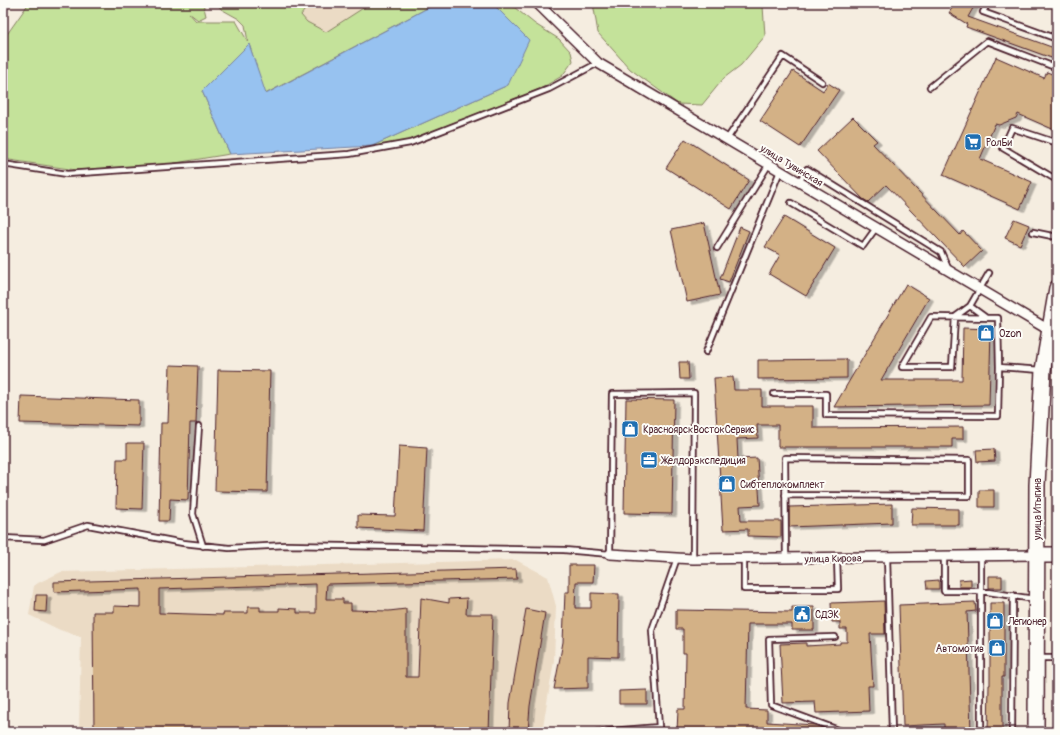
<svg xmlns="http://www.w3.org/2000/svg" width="1060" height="735" viewBox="0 0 1060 735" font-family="Pangolin,sans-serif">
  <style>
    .built { fill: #ebdbc5 }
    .green { fill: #c4e29a; stroke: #878062 }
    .water { fill: #97c2f0; stroke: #7881a1 }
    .building { fill: #d3b186; stroke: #4a1f2b; fill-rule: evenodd; filter: url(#shadow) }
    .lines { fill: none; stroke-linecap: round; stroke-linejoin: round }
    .service-casing { stroke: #4a1f2b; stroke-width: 8 }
    .minor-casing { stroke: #4a1f2b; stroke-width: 12 }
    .primary-casing { stroke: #4a1f2b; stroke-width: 18 }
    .service { stroke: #fdfcf7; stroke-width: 4.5 }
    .minor { stroke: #fdfcf7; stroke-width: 9 }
    .primary { stroke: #fdfcf7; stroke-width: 15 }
    .labels { text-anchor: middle; stroke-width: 4; stroke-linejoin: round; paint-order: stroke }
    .poi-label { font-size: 10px; fill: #4a1f2b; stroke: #fdfcf7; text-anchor: start }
    .street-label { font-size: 10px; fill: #4a1f2b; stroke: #fdfcf7 }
  </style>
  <defs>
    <filter id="shadow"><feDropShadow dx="4.5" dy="2.5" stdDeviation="0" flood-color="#0004"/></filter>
  </defs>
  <rect width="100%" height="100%" fill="#f5ede0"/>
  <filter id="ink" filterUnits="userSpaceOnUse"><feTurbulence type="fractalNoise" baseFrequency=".025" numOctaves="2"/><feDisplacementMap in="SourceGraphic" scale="8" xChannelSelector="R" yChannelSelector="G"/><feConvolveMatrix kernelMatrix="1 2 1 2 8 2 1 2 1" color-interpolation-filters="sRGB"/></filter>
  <g filter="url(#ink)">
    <path class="built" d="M230 3H421L282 72Z
      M516 560 548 577 556 606 554 661 542 732H79L81 637 60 630 29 615 34 586 38 583 61 572Z"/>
    <path class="green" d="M29 3H180L182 5 181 3H203L206 16 198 20 189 13 196 21H236L248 42 245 25 239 19 221 9 217 3H317L307 7 301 15 307 22 326 32 371 3H437L265 94 249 44 202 91 230 154 163 165 76 170 3 159V40Z
      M492 3H509L535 24 559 39 571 52 573 61 562 76 540 89 399 144 372 146 508 85 501 12Z
      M593 3H761L763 6 765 36 741 65 724 78 702 105 678 104 630 69 598 33Z"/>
    <path class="water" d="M437 3H492L529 40 508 85 372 146 230 154 202 91 249 44 266 94Z"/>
    <path class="building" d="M955 3H976L968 17 1057 49V60L966 27 967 24 949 13Z
      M996 57 1044 78 1047 72 1057 76V131L1018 114 1016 118 999 125 995 124 980 159 1032 182 1020 209 943 175Z
      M793 71 823 91 828 83 839 90 800 147 760 121Z
      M853 117 877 141 873 144 960 235 963 231 982 251 965 267 886 185 868 202 863 199 817 151Z
      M685 139 749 180 731 209 666 168Z
      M784 217 835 248 806 296 769 274 780 255 765 247Z
      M1014 219 1029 225 1020 245 1005 238Z
      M704 223 720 295 687 302 671 230Z
      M740 227 749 231 729 282 720 279Z
      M906 284 929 298 881 380H962L963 328 991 329 989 405 834 407Z
      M847 359V378L758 379V360Z
      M679 362H688L689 379H680Z
      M170 365 198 366 196 423H190L188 500 170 499 169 521H159L161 423H168Z
      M218 370 270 371 267 492 215 491Z
      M733 377 734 390H762V406H813V428L963 427V439H952V447H778V425H757L758 438 737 439 738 459 757 458 760 505 740 506 741 521H781V537L748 536V529L723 530 714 378Z
      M21 396 139 400V426L20 423Z
      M626 399 674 400 672 514 624 513Z
      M127 443H144L142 509 116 508 117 459H127Z
      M399 446 427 448 423 531 358 528V515L395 516Z
      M994 449 995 461 977 462 976 450Z
      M979 490H994V507H979Z
      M892 504V523L789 527V507Z
      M912 508 959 509V525H911Z
      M569 565H594L593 582H576L575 608H591V593L619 594 618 657 588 656V688L554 689 563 642 565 592H569Z
      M516 569 517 579 327 584 326 599H343V603H351V610L389 611 406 609V677H418L421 598 449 603V599L467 598 466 614H493L489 732H94L93 612H114V606L141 607V589L54 592V582ZM316 584V613H297V609L279 608V611H260V607H248V613H223V615L159 613V589Z
      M989 576H1002V588H989Z
      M971 579V587H959V580Z
      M939 580V589H927L926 581Z
      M36 595H47L46 612 35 611Z
      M884 601 885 634H870L873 686H868L869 711 816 713 815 702 783 703 780 644 806 643V646L840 644V642H847V629H840V622H832L831 603Z
      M975 602 976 611 967 612 971 732H944V724L903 726 899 605Z
      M990 603H1004V677H1002V732H988L989 685H990Z
      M792 607H814V630H792V624H748L746 709 767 710V722L815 725 828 730V732H677L678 709H685L686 653H683V629H676V610L792 612Z
      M526 609 545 613 530 706 528 732H509L510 703Z
      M647 690V704H619V691Z"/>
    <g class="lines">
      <defs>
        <path id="service" d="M988 3 983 12 1057 39
          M1053 37 1057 28
          M930 87 987 41 1057 68
          M727 139 783 56 822 82
          M1057 143 1012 128 1003 148 1057 180
          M3 164 67 174 349 154 410 143 549 89 598 63
          M799 182 807 169 941 252 948 268
          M791 203 863 246 876 228
          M1033 232 1057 237
          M717 248 769 164
          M970 306 985 317
          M955 317 952 367H902L931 317 998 318 999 367 1041 370
          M955 317 970 306 989 273
          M706 352 780 171
          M774 394H826V415L998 416 999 367
          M199 426 193 514 203 546
          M785 495 969 496V460L785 458 786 559
          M3 538 44 540 88 525 183 543 229 548 286 545 564 550 610 554 612 394 694 393 693 559
          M944 556V591H981L1034 599
          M887 557 892 732
          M744 559V589H838L837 558
          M835 637 769 639 771 705 844 732
          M1038 658H1057
          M598 732 659 727 652 630 677 558
          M981 732V556
          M1012 732 1013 595"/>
        <path id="minor" d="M537 3 598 63 1049 330
          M610 554 693 559 1037 555"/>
        <path id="primary" d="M1037 555H1057
          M1036 732 1037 485 1043 370 1057 288"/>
      </defs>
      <use href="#service" class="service-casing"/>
      <use href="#minor" class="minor-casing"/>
      <use href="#primary" class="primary-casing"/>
      <use href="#service" class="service"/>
      <use href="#minor" class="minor"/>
      <use href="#primary" class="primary"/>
    </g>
  </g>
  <defs>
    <symbol id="supermarket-square" viewBox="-11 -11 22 22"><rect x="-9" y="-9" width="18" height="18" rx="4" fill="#1f6fb2" stroke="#fdfcf7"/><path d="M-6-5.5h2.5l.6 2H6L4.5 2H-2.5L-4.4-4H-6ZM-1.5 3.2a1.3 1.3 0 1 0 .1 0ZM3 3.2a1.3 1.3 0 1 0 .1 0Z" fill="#fff"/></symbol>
    <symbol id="shop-square" viewBox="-11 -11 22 22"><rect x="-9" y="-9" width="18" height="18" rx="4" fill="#1f6fb2" stroke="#fdfcf7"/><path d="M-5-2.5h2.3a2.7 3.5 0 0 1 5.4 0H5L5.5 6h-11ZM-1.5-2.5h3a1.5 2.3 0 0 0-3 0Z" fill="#fff"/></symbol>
    <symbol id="office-square" viewBox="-11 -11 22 22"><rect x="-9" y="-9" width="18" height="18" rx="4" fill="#1f6fb2" stroke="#fdfcf7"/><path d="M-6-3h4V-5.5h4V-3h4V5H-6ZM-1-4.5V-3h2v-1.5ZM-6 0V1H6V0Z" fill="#fff"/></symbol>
    <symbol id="civic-square" viewBox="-11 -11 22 22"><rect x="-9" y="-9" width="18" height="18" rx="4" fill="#1f6fb2" stroke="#fdfcf7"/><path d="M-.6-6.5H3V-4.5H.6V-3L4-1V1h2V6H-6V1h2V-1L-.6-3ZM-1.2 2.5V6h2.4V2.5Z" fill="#fff"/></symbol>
  </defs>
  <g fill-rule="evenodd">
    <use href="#supermarket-square" x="963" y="132" width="20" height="20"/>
    <use href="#shop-square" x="976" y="323" width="20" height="20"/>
    <use href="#shop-square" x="620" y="419" width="20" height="20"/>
    <use href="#office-square" x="639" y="450" width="20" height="20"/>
    <use href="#shop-square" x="717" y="474" width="20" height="20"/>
    <use href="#civic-square" x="792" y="604" width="20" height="20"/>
    <use href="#shop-square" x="985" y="611" width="20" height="20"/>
    <use href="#shop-square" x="987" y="638" width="20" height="20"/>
  </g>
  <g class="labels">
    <g class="poi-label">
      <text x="986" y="146">РолБи</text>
      <text x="999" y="337">Ozon</text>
      <text x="643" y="433">КрасноярскВостокСервис</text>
      <text x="662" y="464">Желдорэкспедиция</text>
      <text x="740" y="488">Сибтеплокомплект</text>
      <text x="815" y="618">СДЭК</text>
      <text x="1008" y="625">Легионер</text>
      <text x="984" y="652" text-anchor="end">Автомотив</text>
    </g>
    <g class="street-label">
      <text transform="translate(792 165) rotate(31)" y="4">улица Тувинская</text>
      <text transform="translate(1037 509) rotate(-90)" y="4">улица Итыгина</text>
      <text transform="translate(833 558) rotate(-1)" y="4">улица Кирова</text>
    </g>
  </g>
  <rect width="1060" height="735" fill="none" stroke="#fdfcf7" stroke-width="16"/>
  <rect x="8" y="8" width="1044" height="719" fill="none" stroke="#4a1f2b" stroke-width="1.5" filter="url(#ink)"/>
</svg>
